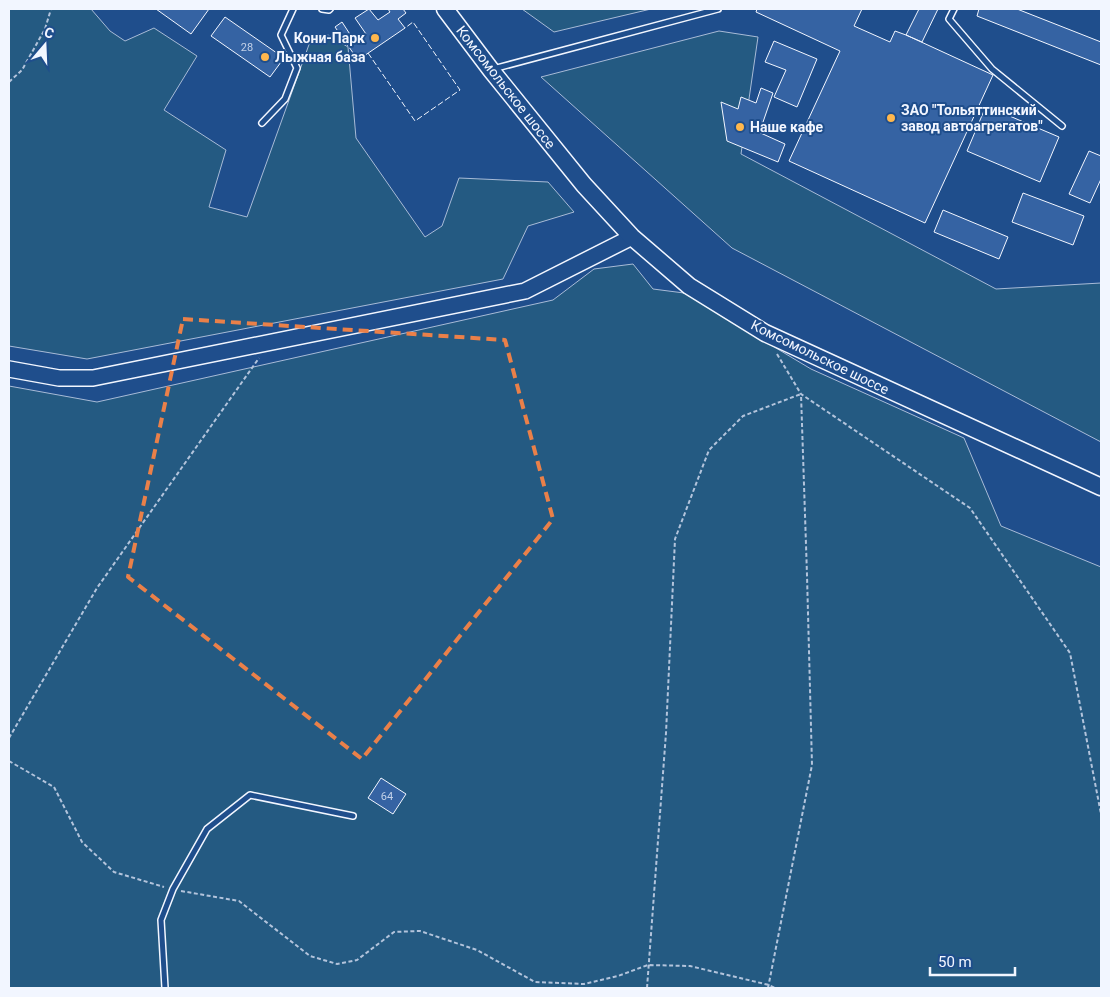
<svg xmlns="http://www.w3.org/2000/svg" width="1110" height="997" viewBox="0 0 1110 997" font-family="Roboto,sans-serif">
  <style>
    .green { fill: #245a82; stroke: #a8bbd7 }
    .building { fill: #3563a3; stroke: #f2f6ff }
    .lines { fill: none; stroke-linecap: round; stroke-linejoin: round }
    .lane-casing { stroke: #f2f6ff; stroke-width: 8 }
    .secondary-casing { stroke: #f2f6ff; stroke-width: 18 }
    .primary-casing { stroke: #f2f6ff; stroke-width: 19 }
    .path { stroke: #b3c4dc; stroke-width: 2; stroke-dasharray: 4 2.5; stroke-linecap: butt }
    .lane { stroke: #1f4e8c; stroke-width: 5 }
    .secondary { stroke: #1f4e8c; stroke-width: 15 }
    .primary { stroke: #1f4e8c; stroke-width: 16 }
    .fence { stroke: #f2f6ff; stroke-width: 1; stroke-dasharray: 6 2.5; stroke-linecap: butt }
    .marked { fill: none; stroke: #ea8049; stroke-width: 4; stroke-dasharray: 10 6; stroke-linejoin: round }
    .poi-dot { fill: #ffb74d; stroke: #1f4e8c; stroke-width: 2 }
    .labels { text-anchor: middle; stroke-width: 4; stroke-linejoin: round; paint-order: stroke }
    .number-label { font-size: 11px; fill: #c3d1e8 }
    .poi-label { font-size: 14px; font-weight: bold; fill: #f2f6ff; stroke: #1f4e8c; text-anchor: start }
    .street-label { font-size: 14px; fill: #f2f6ff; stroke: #1f4e8c }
  </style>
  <rect width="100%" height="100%" fill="#1f4e8c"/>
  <path class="green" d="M9 9H91L110 31 125 41 154 28 197 56 164 110 226 150 209 207 247 217 311 39 328 35 348 47 356 138 425 237 442 226 459 178 548 182 574 212 528 226 503 279 87 359 9 346Z
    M522 9H651L554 32Z
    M719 31 758 37 741 154 996 289 1101 283V442L732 248 541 77Z
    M633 264 653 289 684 293 811 369 964 438 1001 526 1101 567V988H9V386L97 402 553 300 594 269Z"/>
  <path class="building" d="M156 9H209L191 34Z
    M369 9 378 20 390 12 388 9H403L406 13 398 19 405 28 358 60 335 27 342 22 355 42 366 34 355 18Z
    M757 9H862L854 26 890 42 895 31 906 35 993 75 925 223 789 161 840 51 756 12Z
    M919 9H938L922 42 906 35Z
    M979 9H1017L1101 42V65L977 16Z
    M225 17 284 58 270 77 211 36Z
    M774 41 817 59 797 107 774 97 786 70 765 62Z
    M761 88 773 93 762 125 755 122 754 130 785 144 778 162 727 141 721 102 738 109 741 97 756 103Z
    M986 106 1059 137 1040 182 967 151Z
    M1089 151 1101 156V179L1090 203 1069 194Z
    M1023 193 1084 216 1073 245 1012 222Z
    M943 210 1008 237 999 259 934 232Z
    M381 778 406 794 393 814 368 798Z"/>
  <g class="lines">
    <defs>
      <path id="lane" d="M322 9 329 10 330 9
        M954 9 949 19 992 69 1062 126
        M493 69 718 9
        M262 123 285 99 297 68 281 35 293 9
        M165 988 161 920 173 889 207 829 250 795 353 816"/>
      <path id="secondary" d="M9 369 59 378H93L525 291 632 237"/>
      <path id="primary" d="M445 9 491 70 584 185 632 237 689 286 765 333 1101 487"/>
    </defs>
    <use href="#lane" class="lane-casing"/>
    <use href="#secondary" class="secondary-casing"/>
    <use href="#primary" class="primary-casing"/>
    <path class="path" d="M9 82 22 70 45 29 51 9
      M777 354 801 394 970 508 1070 653 1101 814
      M9 738 97 588 259 358
      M9 761 54 787 82 842 114 872 164 887
      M181 891 239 901 310 956 337 964 357 960 394 932 420 931 477 950 535 982 584 984 618 976 648 965 690 966 769 985 775 988
      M647 988 666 733 675 539 709 450 743 416 801 394
      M768 988 812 765 807 575 801 394"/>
    <use href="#lane" class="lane"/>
    <use href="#secondary" class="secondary"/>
    <use href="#primary" class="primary"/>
    <path class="fence" d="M368 53 415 121 460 90 413 22 405 28"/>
  </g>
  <path class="marked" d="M183 319 505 340 553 519 362 759 128 577Z"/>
  <g class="poi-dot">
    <circle cx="375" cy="38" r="5"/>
    <circle cx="265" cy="57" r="5"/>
    <circle cx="891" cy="118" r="5"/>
    <circle cx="740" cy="127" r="5"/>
  </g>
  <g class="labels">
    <g class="number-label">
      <text x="247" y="51">28</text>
      <text x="387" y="800">64</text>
    </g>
    <g class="poi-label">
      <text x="365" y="43" text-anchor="end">Кони-Парк</text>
      <text x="275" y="62">Лыжная база</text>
      <text x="901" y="115">ЗАО "Тольяттинский<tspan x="901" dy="16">завод автоагрегатов"</tspan></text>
      <text x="750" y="132">Наше кафе</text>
    </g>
    <g class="street-label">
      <text transform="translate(506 87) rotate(52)" y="5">Комсомольское шоссе</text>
      <text transform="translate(820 357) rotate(26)" y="5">Комсомольское шоссе</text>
    </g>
  </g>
  <rect width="1110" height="997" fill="none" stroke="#f2f6ff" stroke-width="20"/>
  <g transform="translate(45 45) rotate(19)" stroke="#1f4e8c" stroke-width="4" paint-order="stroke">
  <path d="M0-4L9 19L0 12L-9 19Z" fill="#f2f6ff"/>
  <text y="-8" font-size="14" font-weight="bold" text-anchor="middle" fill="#f2f6ff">С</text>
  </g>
  <path d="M930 967v8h85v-8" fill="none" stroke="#f2f6ff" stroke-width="2.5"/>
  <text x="938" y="967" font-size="15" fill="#f2f6ff" stroke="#1f4e8c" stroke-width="4" paint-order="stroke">50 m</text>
</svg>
